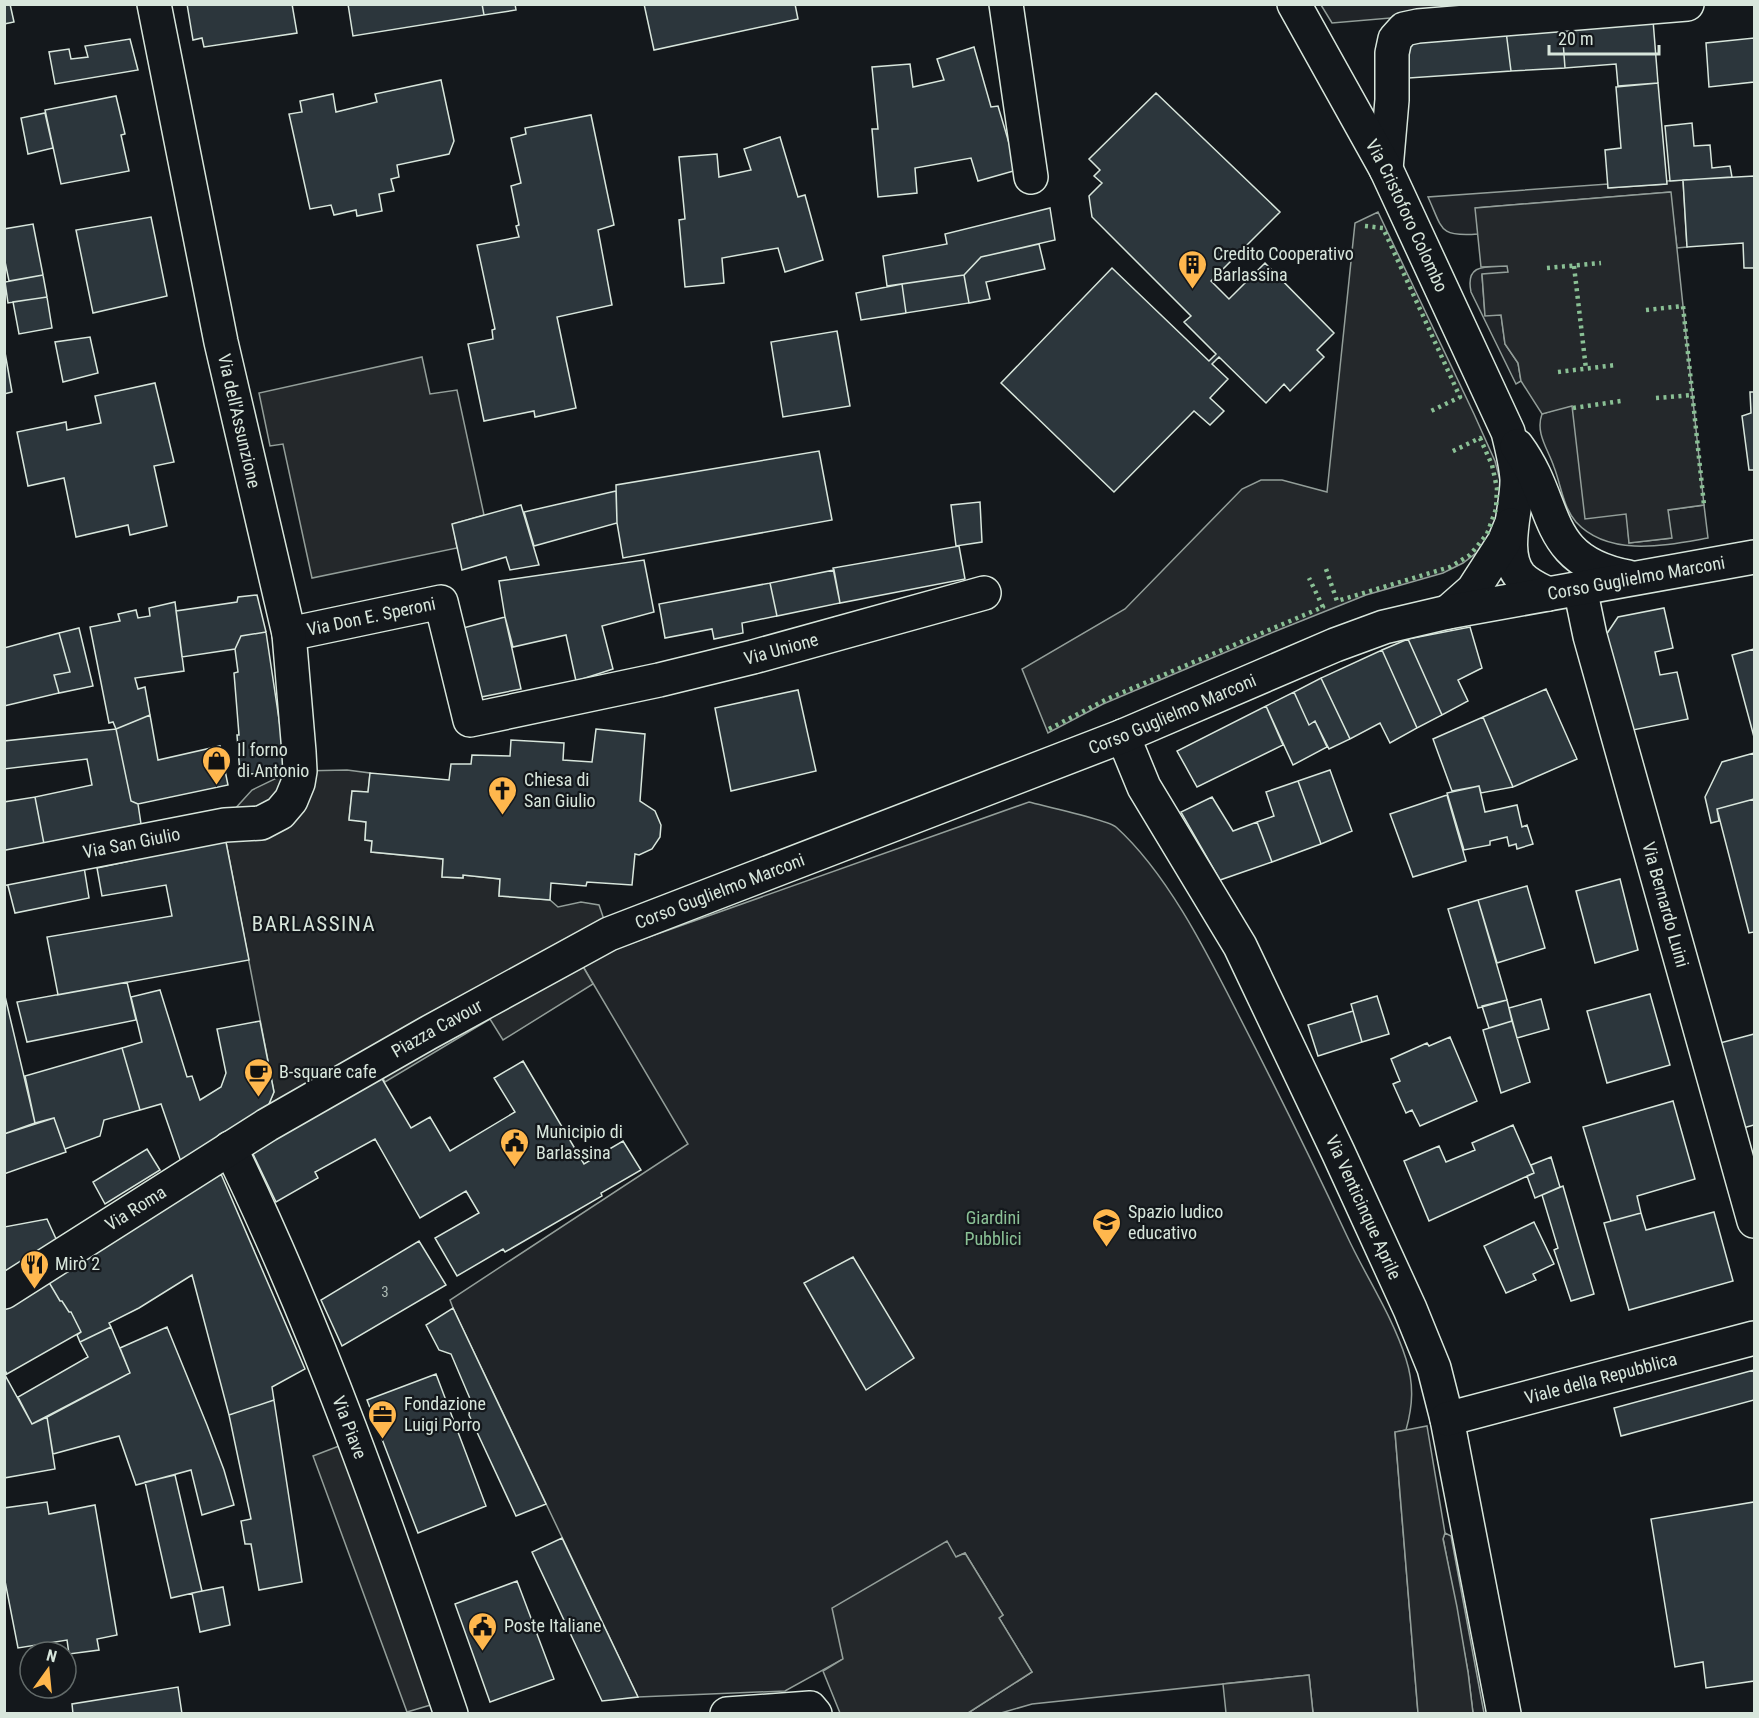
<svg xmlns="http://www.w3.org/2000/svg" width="1759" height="1718" viewBox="0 0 1759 1718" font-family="'Roboto Condensed',sans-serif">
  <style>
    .green { fill: #202428; stroke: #939e99; stroke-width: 1.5 }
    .parking { fill: #24282b; stroke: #939e99; stroke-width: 1.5 }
    .building { fill: #2c363c; stroke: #d8e6dc; stroke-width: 1.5 }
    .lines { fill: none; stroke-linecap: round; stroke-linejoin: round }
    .minor-casing { stroke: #d8e6dc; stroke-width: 36 }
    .tertiary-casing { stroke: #d8e6dc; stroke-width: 36 }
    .minor { stroke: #14181c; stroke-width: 33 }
    .tertiary { stroke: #14181c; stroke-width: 33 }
    .hedge { stroke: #8ac095; stroke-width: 4.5; stroke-dasharray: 3 4.5; stroke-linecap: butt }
    .labels { text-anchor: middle; stroke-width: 4.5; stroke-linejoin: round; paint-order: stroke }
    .number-label { font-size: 15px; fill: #adbab4 }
    .street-label { font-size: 18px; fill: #d8e6dc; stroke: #14181c }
    .poi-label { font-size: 18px; fill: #d8e6dc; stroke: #14181c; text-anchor: start }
    .park-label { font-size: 18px; fill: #8ac095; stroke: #14181c }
    .quarter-label { font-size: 21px; letter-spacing: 1.5px; fill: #d8e6dc; stroke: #14181c }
  </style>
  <rect width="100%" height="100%" fill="#14181c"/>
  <path class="green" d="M1321 5H1543L1332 23Z
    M1683 180 1687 247 1677 248 1670 192 1476 208 1478 234C1439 237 1443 230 1428 197L1608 184V188L1666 184 1667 181Z
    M1508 266V273L1482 275 1485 315 1501 314 1505 344 1518 363 1521 381 1516 384 1471 292C1465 263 1486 267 1508 266Z
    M1567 406H1572L1627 514 1629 543 1671 538 1668 510 1704 505 1708 538C1667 545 1609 558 1576 522 1563 507 1561 485 1554 467 1548 449 1535 433 1542 414Z
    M1029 802C1044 806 1109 820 1116 827 1167 873 1206 951 1237 1012 1275 1086 1312 1161 1347 1236 1366 1277 1392 1315 1406 1359 1414 1384 1413 1405 1406 1430L1395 1432 1418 1713H1313L1309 1675 1032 1704 1001 1713H968L1032 1672 999 1618 1003 1615 965 1553 956 1557 843 1659 785 1691 638 1697 453 1308 450 1300 688 1144 581 963 615 949Z
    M1445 1533 1451 1536 1484 1713H1473L1468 1672 1443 1538Z"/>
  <path class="parking" d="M1671 192 1704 505 1668 510 1672 538 1629 543 1626 514 1585 519 1572 406 1542 414 1521 381 1518 363 1505 344 1501 315 1485 316 1482 274 1508 272 1507 266 1481 267 1475 208Z
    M1378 212 1474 414 1495 461 1500 480 1501 500 1498 516 1490 535 1480 550 1463 563 1443 573 1366 595 1276 631 1103 704 1048 733 1022 669 1125 609 1242 489 1261 480H1282L1327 492 1355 223Z
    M422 357 430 394 457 390 484 515 453 524 457 548 312 578 283 444 270 446 259 393Z
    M347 770 370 773 368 792 352 791 349 819 366 822 365 840 372 841 371 852 443 859 442 877 463 878V875L500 879 499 896 550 900 558 907 581 902 599 905 609 934 581 963 593 984 503 1040 490 1019 385 1082 382 1077 266 1111 274 1092 225 837 233 811 252 790 287 773 300 771Z
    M1427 1426 1445 1533 1443 1539 1457 1607 1468 1672 1473 1713H1418L1395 1432Z
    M339 1446 434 1704 407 1712 313 1456Z
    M947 1541 956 1557 965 1553 1003 1615 999 1618 1032 1672 968 1713H840L823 1671 843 1659 832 1608Z
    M1309 1675 1313 1713H1226L1223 1684Z"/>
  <path class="building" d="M4 4H10L14 22 4 24Z
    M187 4H292L297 33 204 47 202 38 193 40Z
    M348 4H482L484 15 353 36Z
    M482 4H515L516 10 484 15Z
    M644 4H795L798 19 654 50Z
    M1653 20 1658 83 1618 86 1616 64 1565 68 1562 27Z
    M1562 27 1565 68 1511 71 1506 31Z
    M1506 31 1511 71 1409 78 1406 39Z
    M1754 38V82L1709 87 1706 43Z
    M130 39 138 70 55 84 49 52 69 49 71 59 88 57 85 46Z
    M974 47 991 107 998 106 1017 170 978 181 971 158 915 168 917 193 878 197 872 129H878L872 67 910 64 913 87 944 80 937 59Z
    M441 80 454 141 449 154 397 165 399 177 391 179 394 191 379 194 382 211 357 216 356 210 334 215 331 205 310 209 289 114 302 112 300 101 333 94 336 112 377 102 375 94Z
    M1658 83 1667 184 1608 188 1605 150 1621 148 1616 87Z
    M1156 93 1280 212 1211 281 1229 299 1265 263 1334 333 1317 350 1324 357 1290 391 1284 384 1266 403 1219 357 1212 364 1228 379 1210 398 1224 411 1210 425 1194 411 1114 492 1001 383 1112 268 1209 361 1216 354 1184 322 1191 316 1092 217 1089 196 1102 183 1094 176 1100 170 1089 159Z
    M116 96 125 134 121 135 129 171 61 184 45 110Z
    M45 113 53 148 28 154 21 118Z
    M591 115 614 225 598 230 612 305 557 317 576 408 535 417 534 411 484 421 468 344 493 339 492 330 495 329 477 245 519 237 516 226 519 225 511 186 521 183 511 138 526 134 525 128Z
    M1692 123 1694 146 1710 145 1712 168 1730 166 1732 177 1670 181 1665 126Z
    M780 137 798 197 805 195 823 260 785 272 778 248 722 258 724 283 685 287 679 220 685 219 679 157 717 154 719 177 751 170 744 149Z
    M1754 176V268H1744L1743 243 1687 247 1683 180Z
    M1050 208 1055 240 981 257 964 275 887 286 883 256 947 244 945 234Z
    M151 217 167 296 93 313 76 230Z
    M33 224 43 275 9 281 4 257V229Z
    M1039 244 1045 269 986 282 990 299 969 303 964 275 981 257Z
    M43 275 47 297 8 303 5 282Z
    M964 275 969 303 906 313 902 284Z
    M902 284 906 313 861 320 856 293Z
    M47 297 52 328 19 334 13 302Z
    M837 331 850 406 783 417 771 342Z
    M90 337 98 373 63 382 55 342Z
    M4 347 12 392 4 394Z
    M155 383 174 462 154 466 167 526 130 535 128 525 76 537 64 478 28 486 17 432 66 422 67 430 101 423 95 396Z
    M1750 392H1754V470H1749L1742 416 1751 413Z
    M819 451 832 520 623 558 617 523 616 485Z
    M616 491 617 523 534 546 524 512Z
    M980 502 982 542 956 546 951 505Z
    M521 505 539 565 510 570 506 557 462 570 452 524Z
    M959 546 965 579 840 603 833 568Z
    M644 560 654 612 602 626 613 669 576 681 566 635 513 647 505 617 499 581Z
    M834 570 840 603 777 616 770 583Z
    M770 583 777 616 742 623 743 633 714 639 712 629 665 638 659 604Z
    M257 595 266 632 241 636 235 649 182 657 176 611 237 602 238 597Z
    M175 602 184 671 135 678 138 689 145 687 150 715 116 729 113 722 109 723 90 627 120 621 118 614 136 610 138 618 150 616 149 608Z
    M1664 608 1673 648 1655 652 1660 675 1677 672 1688 719 1633 730 1606 635 1618 617Z
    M505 617 521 689 476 698 463 628Z
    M1470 627 1482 668 1458 680 1468 701 1442 715 1408 639Z
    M79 628 93 686 59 693 54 675 70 672 59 633Z
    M266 632 287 773 240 774 237 735H239L234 673 238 672 235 649 241 636Z
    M59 633 70 672 54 675 59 693 4 706V648Z
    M1408 639 1442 715 1417 728 1382 650Z
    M1754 649V737L1732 655Z
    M1382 650 1417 728 1390 743 1380 723 1350 739 1321 678Z
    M1321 678 1350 739 1329 749 1315 721 1309 725 1294 692Z
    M1546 689 1577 759 1513 787 1483 717Z
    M798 690 816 771 731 791 715 708Z
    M1294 692 1309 725 1315 721 1327 747 1293 765 1266 706Z
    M1266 706 1283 745 1197 787 1177 751Z
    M150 715 158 760 220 746 228 785 138 804 131 801 116 729Z
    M1483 717 1513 787 1481 793 1479 786 1452 791 1433 739Z
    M116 729 131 801 138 804 141 824 44 844 35 797 92 785 87 759 4 769V741Z
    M596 729 645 734 640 801 655 811 661 825 660 837 652 849 639 855 635 854 632 885 587 882 586 886 551 883 550 900 499 896 500 879 463 875V878L442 877 443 859 371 852 372 841 365 840 366 822 349 820 352 791 368 792 370 773 449 780 451 764H471L472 755 510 756 511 740 564 743 563 760 592 762Z
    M1754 753V799L1717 809 1719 821 1711 823 1705 797 1722 762Z
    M1330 770 1352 831 1321 844 1298 781Z
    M1298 781 1321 844 1272 862 1257 822 1274 816 1266 792Z
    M1479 786 1485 812 1517 805 1522 827 1527 825 1533 844 1517 849 1516 844 1509 846 1507 837 1490 841V845L1464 850 1447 793Z
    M1447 795 1466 861 1413 877 1390 814Z
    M35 797 44 844 4 851V802Z
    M1212 797 1233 831 1257 822 1272 862 1220 880 1181 812Z
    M1754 799V932L1749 933 1717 809Z
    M225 837 249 960 58 995 47 937 172 916 166 885 102 896 97 868 135 860V856Z
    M84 867 89 898 15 913 7 882Z
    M1620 879 1638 950 1595 963 1576 891Z
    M1527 886 1545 948 1497 963 1478 900Z
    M1478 900 1507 1000 1478 1008 1448 909Z
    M127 982 136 1020 27 1042 17 1002Z
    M160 990 187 1077 192 1076 200 1100 221 1087 226 1073 217 1029 260 1021 274 1092 266 1111 181 1162 161 1104 140 1110 122 1048 142 1042 131 997Z
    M4 992 35 1123 4 1134Z
    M1650 994 1670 1065 1607 1083 1587 1011Z
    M1377 996 1389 1034 1362 1042 1351 1004Z
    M1541 999 1549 1029 1517 1038 1509 1008Z
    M1507 1000 1512 1021 1489 1028 1482 1006Z
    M1353 1011 1362 1042 1318 1056 1308 1025Z
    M1512 1021 1530 1082 1501 1093 1483 1030Z
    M1754 1034V1125L1743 1128 1720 1043Z
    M1450 1037 1477 1101 1420 1126 1412 1110 1406 1113 1393 1084 1400 1081 1391 1059 1427 1043 1429 1046Z
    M122 1048 140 1110 104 1120 100 1136 65 1149 54 1118 35 1123 25 1076Z
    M523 1061 584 1164 623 1141 641 1170 601 1193 602 1196 512 1248 505 1252 503 1249 457 1276 435 1238 479 1213 466 1191 420 1218 375 1139 315 1172 318 1178 276 1202 252 1152 381 1077 411 1128 430 1117 450 1151 515 1112 494 1078Z
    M1673 1101 1695 1179 1637 1196 1641 1213 1611 1221 1583 1127Z
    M54 1118 66 1152 4 1174V1134Z
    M1513 1125 1534 1173 1429 1221 1404 1161 1439 1146 1446 1162 1475 1150 1472 1143Z
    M147 1149 160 1170 105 1204 93 1182Z
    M1551 1157 1560 1187 1535 1198 1527 1176 1534 1173 1531 1165Z
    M221 1174 305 1369 272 1387 274 1400 229 1415 192 1275 139 1308 109 1323 111 1327 80 1342 77 1335 81 1332 71 1312H69L62 1301H60L47 1279Z
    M1563 1186 1594 1294 1571 1301 1554 1250 1558 1248 1542 1195Z
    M1714 1212 1733 1281 1629 1310 1604 1223 1641 1213 1646 1230Z
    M47 1219 57 1241 4 1280V1227Z
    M1534 1222 1554 1264 1533 1274 1536 1280 1506 1293 1484 1246Z
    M419 1241 446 1285 342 1346 321 1300Z
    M853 1257 914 1358 866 1390 804 1283Z
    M47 1279 60 1301H62L69 1312H71L81 1332 7 1374 4 1369V1305Z
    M453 1308 546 1504 516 1516 469 1415 471 1401 451 1354 439 1350 426 1325Z
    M111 1327 130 1373 32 1424 18 1397 88 1357 80 1342Z
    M167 1327 207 1425 224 1470 234 1505 202 1515 191 1470 136 1485 119 1436 53 1454 47 1417 130 1373 120 1348Z
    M4 1369 7 1374 5 1375 32 1424 47 1417 55 1469 4 1478Z
    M1754 1370V1400L1621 1436 1614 1408Z
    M436 1374 486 1506 418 1533 367 1400Z
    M274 1400 302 1582 259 1590 251 1544H245L241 1521 251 1519 229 1415Z
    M175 1475 202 1591 171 1598 145 1482Z
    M47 1502 49 1514 95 1505 117 1635 97 1639 99 1650 69 1654 67 1640 18 1648 4 1576V1508Z
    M1754 1502V1681L1706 1688 1703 1662 1675 1667 1651 1519Z
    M562 1538 638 1697 602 1701 532 1552Z
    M517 1581 554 1679 490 1702 455 1604Z
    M223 1587 230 1625 200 1632 192 1593Z
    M178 1687 182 1714H73L72 1704Z"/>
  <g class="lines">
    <defs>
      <g id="minor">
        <path d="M1006 4 1031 177"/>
        <path d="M1386 169 1392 100V53L1395 39 1404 29 1418 26 1687 4"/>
        <path id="s1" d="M1580 588 1590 636 1754 1221"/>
        <path id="s2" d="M289 634 441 602 470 720 659 680 753 657 984 593"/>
        <path id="s3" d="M1123 736 1144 787 1240 946 1338 1152 1410 1309 1434 1368 1447 1419 1504 1714"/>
        <path id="s4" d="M4 868 225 825 261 823 280 813 291 800 298 783 300 771 299 752 289 634 221 342 154 4"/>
        <path id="s5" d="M230 1148C319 1331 386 1522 451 1714"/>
        <path id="s6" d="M1447 1419 1754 1338"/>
        <path d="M727 1714 810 1708 815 1714"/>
      </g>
      <g id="tertiary">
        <path id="s7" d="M1294 4 1386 169 1508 432C1512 448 1516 463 1517 479 1518 507 1500 552 1520 576 1527 584 1538 589 1548 594"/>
        <path d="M1517 446C1560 504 1540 560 1628 577"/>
        <path d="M1448 612 1473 590 1504 542 1511 525"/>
        <path id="s8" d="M4 1292 267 1125 428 1033 609 934 1123 736 1335 645 1384 627 1448 612 1754 557"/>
      </g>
    </defs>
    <use href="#minor" class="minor-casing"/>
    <use href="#tertiary" class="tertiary-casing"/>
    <use href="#minor" class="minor"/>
    <use href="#tertiary" class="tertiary"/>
    <path class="hedge" d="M1365 226 1383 228 1460 397 1431 411
      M1574 266 1586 369
      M1547 268 1601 263
      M1646 310 1683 306 1704 505
      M1558 372 1616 365
      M1656 398 1693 395
      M1573 408 1621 401
      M1326 569 1337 601 1450 567 1470 555 1487 534 1496 509 1497 488 1492 465 1480 438 1449 453
      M1049 729 1107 699 1323 607 1309 578"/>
  </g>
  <defs>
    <symbol id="building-pin" viewBox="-11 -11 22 30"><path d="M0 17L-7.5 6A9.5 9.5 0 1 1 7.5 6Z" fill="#ffb74d" stroke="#14181c"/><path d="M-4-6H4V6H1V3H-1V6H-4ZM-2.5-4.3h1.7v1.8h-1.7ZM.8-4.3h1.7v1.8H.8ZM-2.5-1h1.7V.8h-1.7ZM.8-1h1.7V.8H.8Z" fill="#111"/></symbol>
    <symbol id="shop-pin" viewBox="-11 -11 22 30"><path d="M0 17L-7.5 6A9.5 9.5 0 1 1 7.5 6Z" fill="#ffb74d" stroke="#14181c"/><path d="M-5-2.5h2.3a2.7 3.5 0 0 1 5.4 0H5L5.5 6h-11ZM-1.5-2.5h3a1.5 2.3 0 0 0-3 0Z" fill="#111"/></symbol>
    <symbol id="church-pin" viewBox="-11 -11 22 30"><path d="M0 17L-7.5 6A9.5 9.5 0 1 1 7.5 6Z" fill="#ffb74d" stroke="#14181c"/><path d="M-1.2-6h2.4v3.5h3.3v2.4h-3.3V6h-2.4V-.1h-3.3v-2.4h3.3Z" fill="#111"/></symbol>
    <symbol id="cafe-pin" viewBox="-11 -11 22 30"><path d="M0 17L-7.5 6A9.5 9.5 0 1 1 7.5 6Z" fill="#ffb74d" stroke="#14181c"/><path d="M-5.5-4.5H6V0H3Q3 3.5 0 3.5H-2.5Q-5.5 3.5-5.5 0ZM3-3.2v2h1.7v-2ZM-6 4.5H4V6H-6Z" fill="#111"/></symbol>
    <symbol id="civic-pin" viewBox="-11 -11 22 30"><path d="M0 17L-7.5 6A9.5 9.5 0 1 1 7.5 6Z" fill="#ffb74d" stroke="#14181c"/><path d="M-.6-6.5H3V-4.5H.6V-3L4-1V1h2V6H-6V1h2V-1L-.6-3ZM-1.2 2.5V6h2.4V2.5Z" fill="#111"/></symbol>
    <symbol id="school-pin" viewBox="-11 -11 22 30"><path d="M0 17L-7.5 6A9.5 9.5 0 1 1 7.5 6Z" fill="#ffb74d" stroke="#14181c"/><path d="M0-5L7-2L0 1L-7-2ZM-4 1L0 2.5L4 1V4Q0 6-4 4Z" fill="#111"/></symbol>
    <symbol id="restaurant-pin" viewBox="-11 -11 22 30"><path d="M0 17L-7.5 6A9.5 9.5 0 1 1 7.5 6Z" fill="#ffb74d" stroke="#14181c"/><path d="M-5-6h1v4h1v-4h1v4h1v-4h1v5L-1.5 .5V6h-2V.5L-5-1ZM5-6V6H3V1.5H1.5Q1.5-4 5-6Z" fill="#111"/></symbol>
    <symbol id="office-pin" viewBox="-11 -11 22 30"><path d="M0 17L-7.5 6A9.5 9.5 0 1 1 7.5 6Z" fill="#ffb74d" stroke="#14181c"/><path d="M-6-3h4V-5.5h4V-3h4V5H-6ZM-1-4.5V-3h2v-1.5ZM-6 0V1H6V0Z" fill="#111"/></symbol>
  </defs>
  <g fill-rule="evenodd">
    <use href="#building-pin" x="1176" y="248" width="33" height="45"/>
    <use href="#shop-pin" x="200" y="744" width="33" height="45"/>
    <use href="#church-pin" x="486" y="774" width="33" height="45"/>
    <use href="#cafe-pin" x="242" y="1056" width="33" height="45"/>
    <use href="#civic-pin" x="498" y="1126" width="33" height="45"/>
    <use href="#school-pin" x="1090" y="1206" width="33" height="45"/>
    <use href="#restaurant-pin" x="18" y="1248" width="33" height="45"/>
    <use href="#office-pin" x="366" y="1398" width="33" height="45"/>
    <use href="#civic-pin" x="466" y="1610" width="33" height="45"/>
  </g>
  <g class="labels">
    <g class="number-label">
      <text x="385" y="1297">3</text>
    </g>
    <g class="street-label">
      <text dy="6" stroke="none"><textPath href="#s7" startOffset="240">Via Cristoforo Colombo</textPath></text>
      <text transform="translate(239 421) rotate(77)" y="6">Via dell'Assunzione</text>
      <text dy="6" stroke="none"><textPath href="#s8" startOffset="1794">Corso Guglielmo Marconi</textPath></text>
      <text dy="6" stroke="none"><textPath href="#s2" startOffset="84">Via Don E. Speroni</textPath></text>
      <text dy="6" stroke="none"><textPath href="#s2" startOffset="596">Via Unione</textPath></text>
      <text dy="6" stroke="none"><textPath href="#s8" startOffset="1308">Corso Guglielmo Marconi</textPath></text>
      <text dy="6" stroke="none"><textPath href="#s4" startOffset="130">Via San Giulio</textPath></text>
      <text dy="6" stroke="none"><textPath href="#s8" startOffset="822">Corso Guglielmo Marconi</textPath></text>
      <text dy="6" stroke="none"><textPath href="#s1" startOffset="328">Via Bernardo Luini</textPath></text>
      <text dy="6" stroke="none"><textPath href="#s8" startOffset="507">Piazza Cavour</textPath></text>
      <text dy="6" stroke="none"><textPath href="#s3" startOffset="530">Via Venticinque Aprile</textPath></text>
      <text dy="6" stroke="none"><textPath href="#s8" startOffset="156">Via Roma</textPath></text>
      <text dy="6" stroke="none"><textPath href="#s6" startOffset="159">Viale della Repubblica</textPath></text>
      <text dy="6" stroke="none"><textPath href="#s5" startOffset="304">Via Piave</textPath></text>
    </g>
    <g class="poi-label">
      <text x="1213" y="260">Credito Cooperativo<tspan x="1213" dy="21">Barlassina</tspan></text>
      <text x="237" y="756">Il forno<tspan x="237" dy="21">di Antonio</tspan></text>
      <text x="524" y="786">Chiesa di<tspan x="524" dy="21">San Giulio</tspan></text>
      <text x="279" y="1078">B-square cafe</text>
      <text x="536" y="1138">Municipio di<tspan x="536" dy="21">Barlassina</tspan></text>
      <text x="1128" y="1218">Spazio ludico<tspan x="1128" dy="21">educativo</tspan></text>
      <text x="55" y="1270">Mirò 2</text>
      <text x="404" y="1410">Fondazione<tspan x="404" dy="21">Luigi Porro</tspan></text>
      <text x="504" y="1632">Poste Italiane</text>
    </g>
    <g class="park-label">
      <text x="993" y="1224">Giardini<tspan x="993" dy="21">Pubblici</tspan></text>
    </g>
    <g class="quarter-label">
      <text x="314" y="931">BARLASSINA</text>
    </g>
  </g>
  <rect width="1759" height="1718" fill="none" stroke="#d8e6dc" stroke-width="12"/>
  <g transform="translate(48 1670) rotate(15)"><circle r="28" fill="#14181c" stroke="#626a69" stroke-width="1.5"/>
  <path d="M0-4.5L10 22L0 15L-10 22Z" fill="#ffb74d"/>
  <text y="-9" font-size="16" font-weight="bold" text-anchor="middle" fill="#d8e6dc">N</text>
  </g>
  <path d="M1549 45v9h110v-9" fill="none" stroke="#d8e6dc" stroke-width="3"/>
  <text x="1558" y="45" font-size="18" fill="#d8e6dc" stroke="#14181c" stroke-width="4.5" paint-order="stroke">20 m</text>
</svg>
